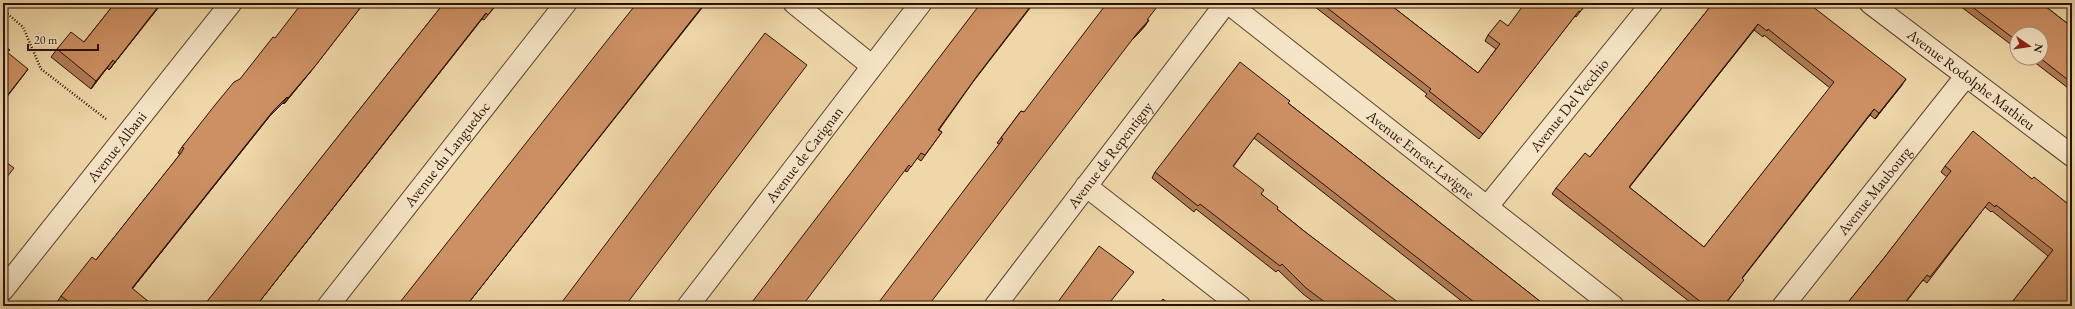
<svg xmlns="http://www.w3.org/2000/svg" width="2075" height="309" viewBox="0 0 2075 309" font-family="'EB Garamond',serif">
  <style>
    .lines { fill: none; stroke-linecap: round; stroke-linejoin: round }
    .minor-casing { stroke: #5b422e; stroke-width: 23 }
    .path { stroke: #2a1006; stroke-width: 2.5; stroke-dasharray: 1 2; stroke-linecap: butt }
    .minor { stroke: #f5e5c6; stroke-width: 21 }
    .wall { fill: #b07c55; stroke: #2a1006; fill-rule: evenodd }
    .shaded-wall { fill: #906545; stroke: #2a1006 }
    .building { fill: #cd9063; stroke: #2a1006; fill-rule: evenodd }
    .labels { text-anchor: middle; stroke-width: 3; stroke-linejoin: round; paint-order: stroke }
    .street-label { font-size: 15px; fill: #2a1006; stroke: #f5e5c6 }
  </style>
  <rect width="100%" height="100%" fill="#efd7a7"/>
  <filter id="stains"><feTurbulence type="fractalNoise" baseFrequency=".005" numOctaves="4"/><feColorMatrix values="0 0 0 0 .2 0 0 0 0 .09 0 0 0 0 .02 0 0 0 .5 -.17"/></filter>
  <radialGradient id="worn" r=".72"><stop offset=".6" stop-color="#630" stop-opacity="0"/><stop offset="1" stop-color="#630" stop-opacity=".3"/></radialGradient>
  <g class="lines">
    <defs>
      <g id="minor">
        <path d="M794 3 872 66"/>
        <path id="s1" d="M1228 3 1613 306"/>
        <path id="s2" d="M1870 3 2072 156"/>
        <path d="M1086 186 1240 306"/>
        <path id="s3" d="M1487 207 1652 3"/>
        <path id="s4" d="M3 290 231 3"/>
        <path id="s5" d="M328 306 566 3"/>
        <path id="s6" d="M688 306 921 3"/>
        <path id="s7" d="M995 306 1226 3"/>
        <path id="s8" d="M1783 306 1966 76"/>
      </g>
    </defs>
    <use href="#minor" class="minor-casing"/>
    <path class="path" d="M3 10 23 27 41 69 106 119"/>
    <use href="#minor" class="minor"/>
  </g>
  <path class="wall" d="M115 3H162L109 70 107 68 91 89 51 57 57 49 84 42Z
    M444 3H498L484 20 482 19 256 306H204Z
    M981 3H1037L1036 5 1034 3 973 82 939 130 942 132 921 161 917 158 907 172 905 171Z
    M1310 3H1388L1478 73 1496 49 1485 41 1488 35 1508 26 1587 3 1576 17 1575 16 1479 139 1425 96 1427 94Z
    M1713 3 1902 85 1875 119 1870 115 1742 278 1740 285 1724 306H1695L1552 194 1556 188 1590 157 1653 79ZM1754 30 1763 37 1764 35 1830 88 1704 247 1629 187Z
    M1956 3H2041L2072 27V91L2029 58H2041L2017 34V49Z
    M1148 20 1145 26 1134 38 999 144 997 143 1021 111 1024 112Z
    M312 70 284 104 283 103 269 117 132 289 154 306H63L57 302 61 296 96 260 178 157 180 154 178 153 182 147 240 79Z
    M1288 103 1546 306H1468L1254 138 1233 167 1277 209 1304 231 1401 306H1319L1303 294 1278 270 1276 272 1196 209 1194 212 1152 178 1155 172Z
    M1945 166 2032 179 2072 207V304L2071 306H2009L2048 256 1992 211 1991 212 1985 207 1927 283 1923 280 1903 306H1845L1884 258 1947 177 1941 172Z"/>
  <path class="shaded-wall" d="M161 3H162L109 70 115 62Z
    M364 3 312 70 284 104 288 98Z
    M705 3H706L466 306Z
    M486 13 482 19 256 306Z
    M1149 20 1145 26 1134 38 1138 32Z
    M1758 24 1754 30 1625 193 1629 187Z
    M113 60 107 68 91 89 96 81Z
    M28 69 23 76 3 102V101Z
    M1906 79 1902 85 1875 119 1879 113Z
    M287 97 283 103 269 117 128 294 273 111Z
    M1874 109 1870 115 1738 284 1742 278Z"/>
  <path class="building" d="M115 3H161L115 62 113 60 96 81 57 49 71 32 84 42Z
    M302 3H364L316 65 288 98 287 97 273 111 132 288 154 306H74L61 296 92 257 96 260 181 153 184 148 182 147 215 105 234 82 240 79 273 37 275 38Z
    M444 3H497L488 15 486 13 256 306H207L205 304Z
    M637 3H705L466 306H397L621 23Z
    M981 3H1033L977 76 938 130 942 132 925 155 921 153 911 167 909 165 802 306H749Z
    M1107 3H1160L1147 20H1149L1138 32 928 306H876L1003 139 1001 138 1021 111 1024 112Z
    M1321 3H1388L1478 73 1500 44 1488 35 1500 20 1508 26 1525 3H1587L1580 12 1579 11 1483 134 1429 91 1431 89Z
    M1713 3H1808L1906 79 1879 113 1874 109 1742 278 1744 280 1723 306H1706L1556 188 1585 153 1590 157 1653 79ZM1758 24 1767 31 1768 29 1834 82 1704 247 1629 187Z
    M1967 3H2041L2072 27V83L2040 58H2041V34H2017V41Z
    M765 33 807 65 625 306H559Z
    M3 45 10 50 7 52 28 69 3 101Z
    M1240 62 1286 98 1290 101 1288 103 1546 306H1479L1258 133 1233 166 1264 190 1261 194 1278 207 1277 209 1304 231 1399 303 1398 304 1401 306H1330L1306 288 1282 264 1280 266 1200 204 1198 206 1155 172Z
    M1973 131 2032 179 2034 177 2072 207V304L2070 306H2009L2053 250 1996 205 1995 207 1989 202 1930 277 1927 275 1902 306H1845L1884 258 1951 171 1945 166Z
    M3 160 14 168 3 182Z
    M1099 246 1134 272 1107 306H1055Z
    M1163 299 1171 306H1158Z"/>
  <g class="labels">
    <g class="street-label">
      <text dy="5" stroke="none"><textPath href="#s2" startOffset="127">Avenue Rodolphe Mathieu</textPath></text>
      <text dy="5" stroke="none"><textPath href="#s3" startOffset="131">Avenue Del Vecchio</textPath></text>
      <text dy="5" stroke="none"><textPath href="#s4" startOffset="183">Avenue Albani</textPath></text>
      <text dy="5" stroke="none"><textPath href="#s5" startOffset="193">Avenue du Languedoc</textPath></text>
      <text dy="5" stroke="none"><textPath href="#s6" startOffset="191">Avenue de Carignan</textPath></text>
      <text dy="5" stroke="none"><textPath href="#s7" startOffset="190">Avenue de Repentigny</textPath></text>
      <text dy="5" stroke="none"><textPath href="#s1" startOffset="245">Avenue Ernest-Lavigne</textPath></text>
      <text dy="5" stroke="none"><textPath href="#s8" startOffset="147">Avenue Maubourg</textPath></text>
    </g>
  </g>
  <rect width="2075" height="309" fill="none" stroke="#efd7a7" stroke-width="16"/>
  <rect x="4" y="4" width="2067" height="301" fill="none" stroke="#2a1006" stroke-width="2"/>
  <rect x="8" y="8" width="2059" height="293" fill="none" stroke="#2a1006"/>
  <g transform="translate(2029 46) rotate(103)"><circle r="19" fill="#f5e5c6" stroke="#a49079"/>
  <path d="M0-3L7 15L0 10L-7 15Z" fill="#8f2418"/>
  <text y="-6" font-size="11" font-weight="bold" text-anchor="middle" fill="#2a1006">N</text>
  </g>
  <path d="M28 44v6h70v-6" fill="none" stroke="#2a1006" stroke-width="2"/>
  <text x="34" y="44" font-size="12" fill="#2a1006" stroke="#f5e5c6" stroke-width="3" paint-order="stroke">20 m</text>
  <rect width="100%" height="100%" filter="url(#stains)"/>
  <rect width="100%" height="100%" fill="url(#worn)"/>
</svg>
